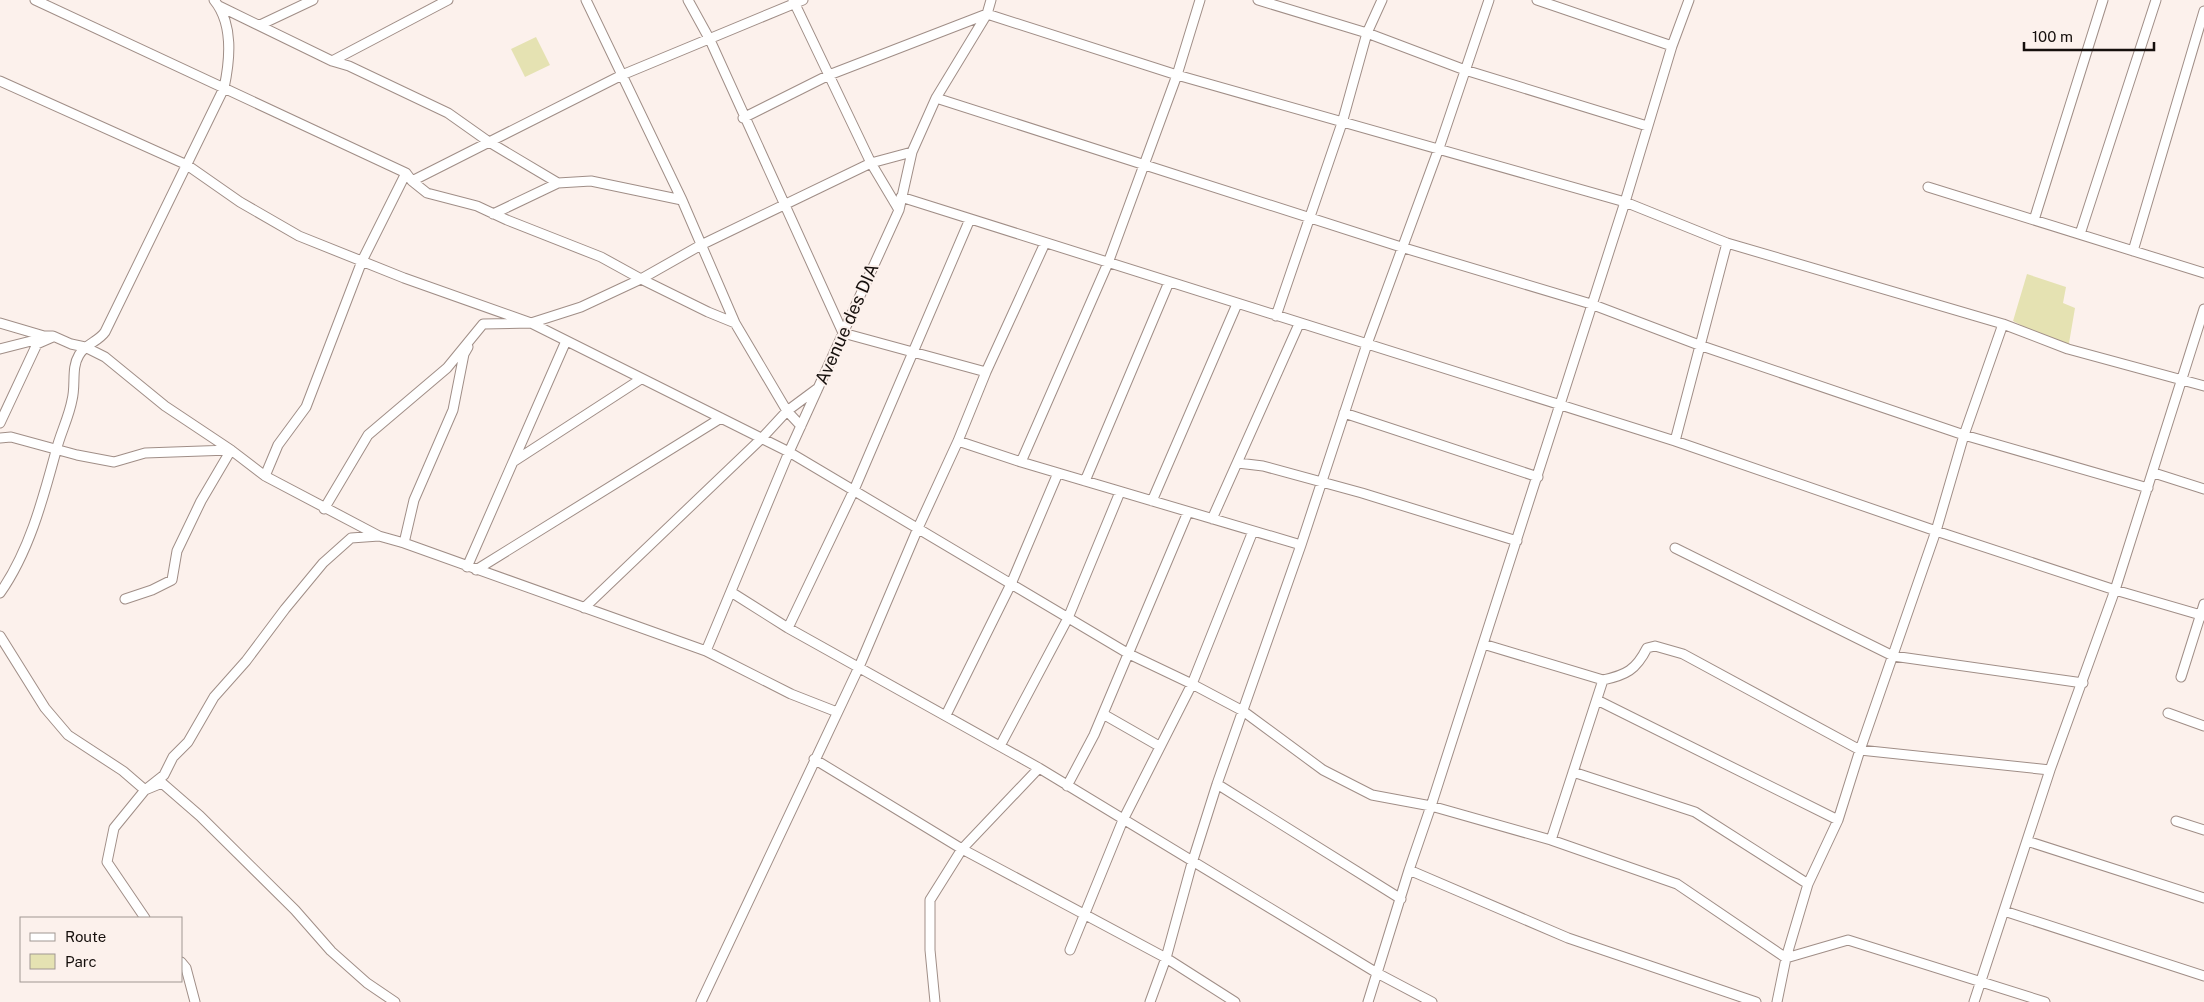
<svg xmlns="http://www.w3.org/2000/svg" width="2204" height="1002" viewBox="0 0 2204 1002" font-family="'Public Sans',sans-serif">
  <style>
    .green { fill: #e5e2b2 }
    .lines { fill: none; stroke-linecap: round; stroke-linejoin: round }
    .minor-casing { stroke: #a08e87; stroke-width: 11 }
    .minor { stroke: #fff; stroke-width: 9 }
    .labels { text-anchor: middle; stroke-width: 4; stroke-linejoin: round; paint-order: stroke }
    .street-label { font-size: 18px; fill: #150f0c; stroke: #fcf1ec }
  </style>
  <rect width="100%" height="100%" fill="#fcf1ec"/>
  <path class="green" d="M536 37 550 65 525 77 511 49Z
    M2027 274 2066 287 2063 303 2075 308 2068 349 2013 321Z"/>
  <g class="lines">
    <defs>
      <path id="minor" d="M35 0 406 173 412 181 622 75 803 0
        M586 0 682 200 735 323 787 411 801 426
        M688 0 710 40 843 333 986 372
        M1258 0 1367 33 1465 70 1647 126
        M1537 0 1672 46
        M219 6 332 61 349 66 448 113 489 142 558 183 591 181 682 200
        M260 25 313 0
        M332 61 448 0
        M0 81 187 165 240 202 299 236 404 278 531 323 789 452 1129 654 1192 684 1243 711 1323 770 1372 795 1431 806 1551 840 1677 884 1786 958 1848 940 2045 1002
        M936 98 1401 247 1591 304 1699 345 1964 435 2148 488
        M743 118 829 75 987 14 1177 75 1625 202 1727 243 2003 324 2068 349 2204 386
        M412 181 427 193 477 206 507 220 601 257 641 279 708 312 735 323
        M1928 187 2204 273
        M901 197 1675 441 1936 531 2115 590 2204 616
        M899 210 871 163 912 152
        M493 214 558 183
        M2034 220 2103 0
        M2080 234 2156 0
        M2133 251 2204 11
        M1276 316 1342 123 1367 33 1382 0
        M0 323 44 336H53L71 344 85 347 105 357 165 406 231 450 265 476 379 536 404 543 706 651 791 694 837 712
        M0 349 43 338
        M1344 413 1538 477
        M0 423 37 344 53 337
        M0 438 11 437 77 455 114 462 145 453 230 450
        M958 441 1021 462 1301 545
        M1675 441 1727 243
        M513 462 641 379
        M1021 462 1108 263 1177 75 1200 0
        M1238 463 1263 466 1362 493 1517 541
        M2154 473 2204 489
        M265 476 278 445 306 407 362 261 406 173
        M1085 481 1169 282
        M1152 501 1237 304
        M324 509 368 435 447 368 483 324 531 323 581 307 641 279 701 245 871 163 793 0
        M1212 519 1299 324
        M404 543 414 500 453 410 464 354 468 347
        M1675 548 1893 656 2083 683
        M467 567 566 341
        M476 570 721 418
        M731 592 788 628 1039 768 1377 973 1432 1002
        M0 593C29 552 43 499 56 451 60 434 69 417 72 400 76 385 71 368 79 355 85 344 98 342 105 332L224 88C230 60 234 24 214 0
        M125 599 152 590 172 580 177 551 201 501 231 450
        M584 608 762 438 787 411 818 388
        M788 628 854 490 970 219
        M0 636 45 708 68 735 123 771 145 790 162 783 200 816 295 910 331 951 367 983 395 1002
        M1483 644 1603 680 1551 840
        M706 651 789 452 899 210 912 152 936 98 987 14 991 0
        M2181 677 2204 604
        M1603 680C1626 675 1636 670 1647 648L1655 646 1683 654 1860 750 2050 770
        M1597 700 1838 820
        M2168 713 2204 726
        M1103 714 1159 746
        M946 715 1011 584 1058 473
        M1000 746 1068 618 1120 492
        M814 759 962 849 1166 958 1235 1002
        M1573 772 1695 812 1808 884
        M1217 784 1401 899
        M1067 786 1094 735 1188 512
        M2176 821 2204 830
        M2027 841 2204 898
        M1409 870 1568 938 1756 1002
        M2004 911 2204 976
        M145 918 107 862 114 828 145 790 164 775 173 757 188 742 214 697 246 661 285 609 323 563 351 538 379 536
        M1070 950 1123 820 1192 684 1253 531
        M181 962 186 968 195 1002
        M701 1002 859 667 918 528 958 441 986 372 1045 243
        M935 1002 930 950V900L962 849 1039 768
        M1150 1002 1166 958 1192 863 1217 784 1301 545 1367 344 1439 148 1489 0
        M1368 1002 1409 870 1431 806 1625 202 1672 46 1689 0
        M1777 1002 1786 958 1808 884 1838 820 1860 750 1936 531 1964 435 2003 324
        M1974 1002 2050 770 2115 590 2204 309"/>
    </defs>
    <use href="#minor" class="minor-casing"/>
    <use href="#minor" class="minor"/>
  </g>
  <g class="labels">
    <g class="street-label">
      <text transform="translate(847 324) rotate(-66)" y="6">Avenue des DIA</text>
    </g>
  </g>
  <rect x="20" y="917" width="162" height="65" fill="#fcf1ec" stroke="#a09792"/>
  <rect x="30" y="933" width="25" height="8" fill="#ffffff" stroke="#a09792"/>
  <text x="65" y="942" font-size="15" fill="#150f0c">Route</text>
  <rect x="30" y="954" width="25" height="15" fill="#e5e2b2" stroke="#a09792"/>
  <text x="65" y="967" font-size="15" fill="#150f0c">Parc</text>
  <path d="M2024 42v8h130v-8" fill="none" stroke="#150f0c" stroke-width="2.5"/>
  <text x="2032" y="42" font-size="15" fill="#150f0c" stroke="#fcf1ec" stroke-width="4" paint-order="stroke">100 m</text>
</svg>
